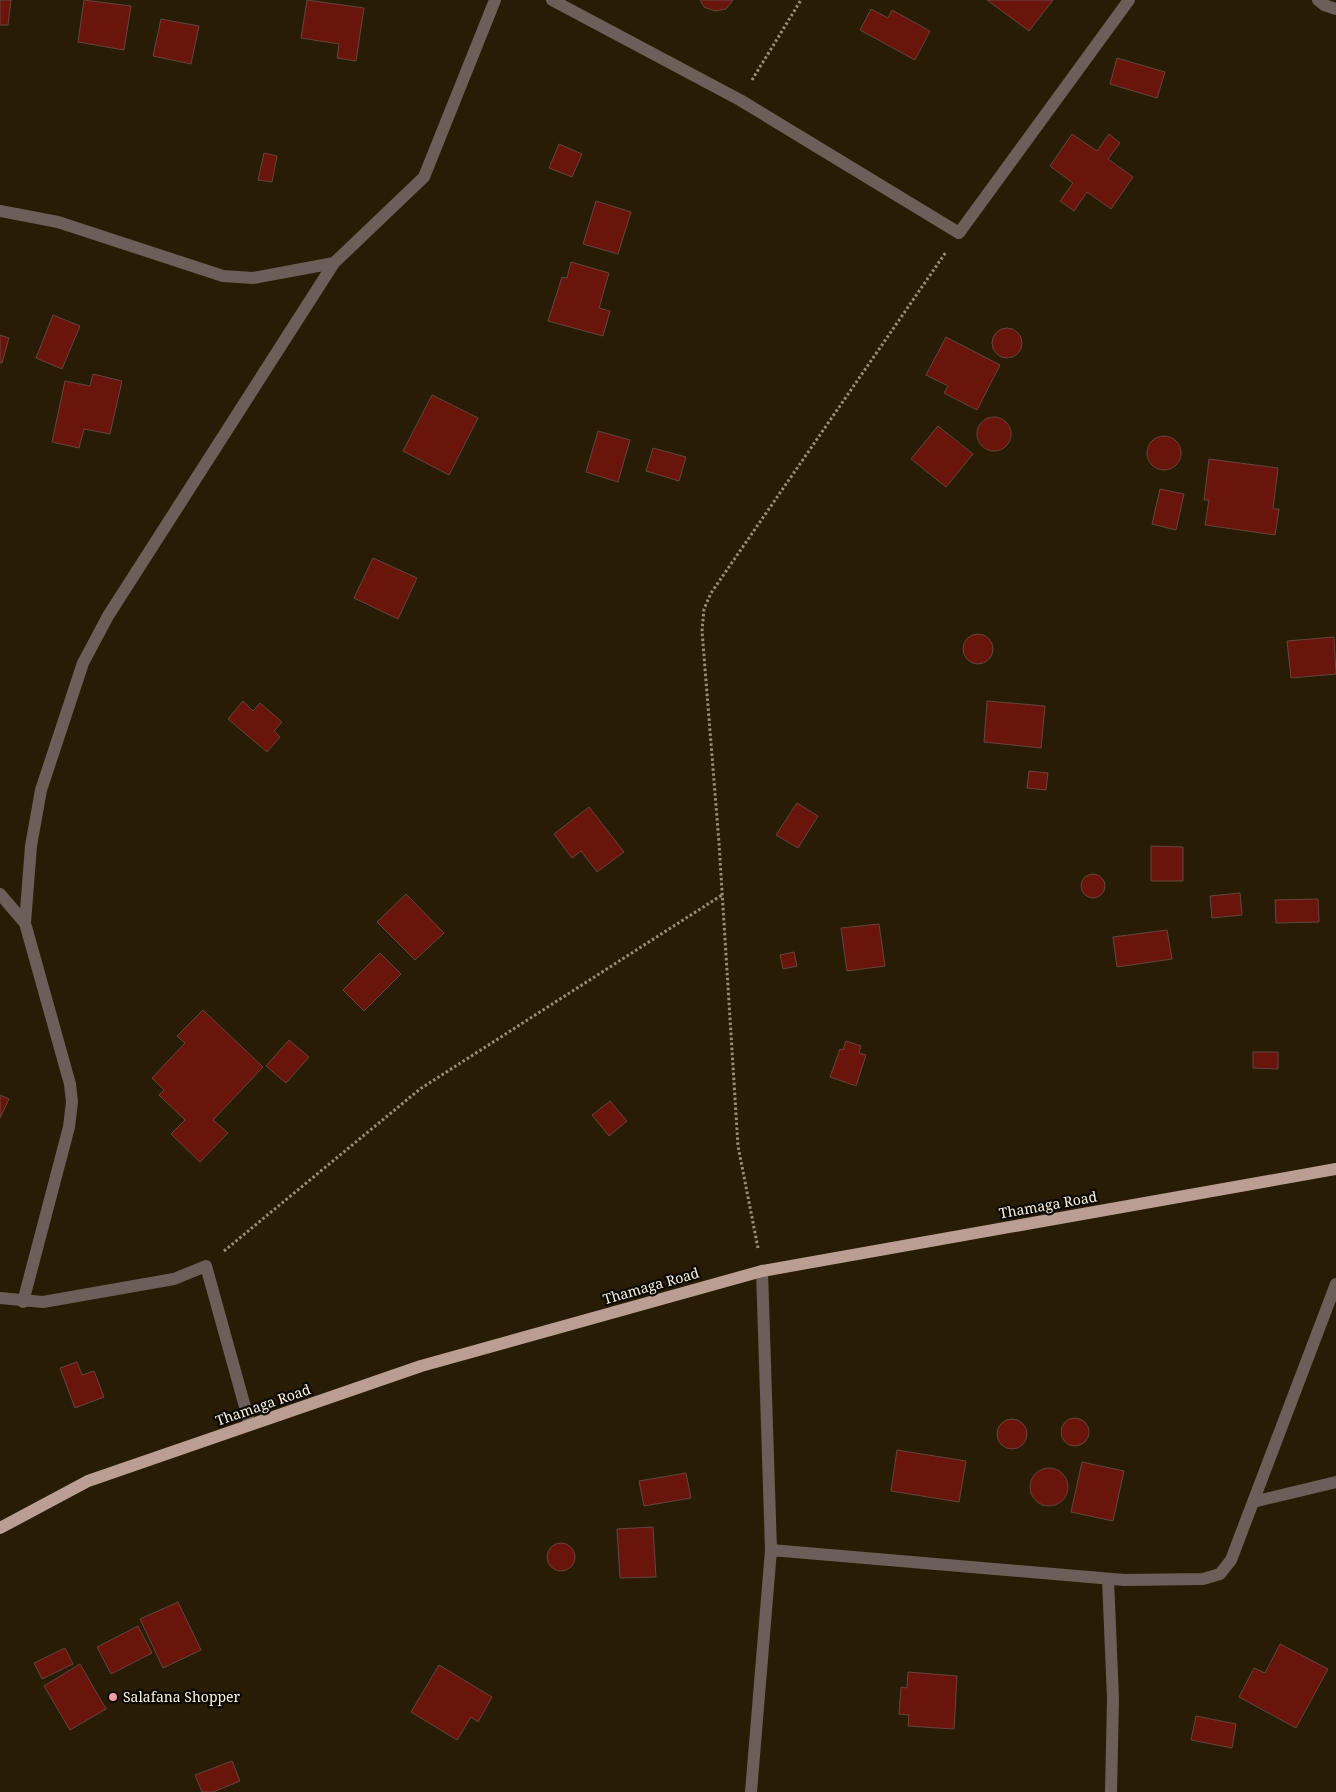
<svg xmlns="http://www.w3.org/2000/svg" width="1336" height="1792" viewBox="0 0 1336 1792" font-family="'Noto Serif',serif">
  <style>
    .building { fill: #6a150c; stroke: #634540 }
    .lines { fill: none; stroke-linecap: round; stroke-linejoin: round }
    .path { stroke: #988f7b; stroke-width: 3; stroke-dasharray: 2.5 2.5; stroke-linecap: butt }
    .minor { stroke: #6c5e59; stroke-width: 12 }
    .major { stroke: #ba9e94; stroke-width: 12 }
    .poi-dot { fill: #f49aa4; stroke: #0c0802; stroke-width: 2 }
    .labels { text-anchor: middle; stroke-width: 4.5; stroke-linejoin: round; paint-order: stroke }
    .street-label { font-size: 14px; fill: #fbf3e4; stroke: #0c0802 }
    .poi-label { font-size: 14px; fill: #fbf3e4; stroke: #0c0802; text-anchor: start }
  </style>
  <rect width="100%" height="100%" fill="#281d04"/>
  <path class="building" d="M0 0H11L8 25H0Z
    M84 0 131 6 124 50 78 42Z
    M307 0 364 8 356 61 337 58 339 44 301 38Z
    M700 0H733L726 9 715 11 704 7Z
    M987 0H1053L1029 31Z
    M871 9 888 18 892 10 930 31 915 60 860 30Z
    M161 19 199 26 191 64 153 56Z
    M1117 58 1165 72 1157 98 1110 84Z
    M1072 134 1097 151 1109 134 1120 143 1108 159 1133 177 1111 209 1087 192 1074 211 1060 201 1073 183 1050 166Z
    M559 144 582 154 572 177 549 168Z
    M264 153 277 156 272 182 258 180Z
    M596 201 631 212 618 254 583 244Z
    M571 262 609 273 599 308 610 311 603 336 548 321 562 277 567 278Z
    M53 315 80 326 62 369 36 358Z
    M992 343a15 15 0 1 1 30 0a15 15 0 1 1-30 0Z
    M0 335 9 338 2 363H0Z
    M946 337 1000 365 977 410 944 393 948 386 926 375Z
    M93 374 122 381 110 434 84 429 79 448 52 442 65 381 90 386Z
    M432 395 478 418 449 475 403 451Z
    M977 434a17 17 0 1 1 34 0a17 17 0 1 1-34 0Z
    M938 426 973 454 946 487 911 459Z
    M598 431 630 440 618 482 586 472Z
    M1147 453a17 17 0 1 1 34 0a17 17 0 1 1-34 0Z
    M653 448 686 457 679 481 646 471Z
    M1209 459 1278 468 1273 509H1279L1275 535 1205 525 1209 500H1204Z
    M1160 489 1184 494 1176 530 1152 524Z
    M373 558 417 578 398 619 354 598Z
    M963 649a15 15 0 1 1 30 0a15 15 0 1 1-30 0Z
    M1334 637 1336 674 1291 678 1287 641Z
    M243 701 253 711 260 703 282 722 274 731 280 737 267 752 228 719Z
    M987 701 1045 706 1041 748 984 742Z
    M1029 771 1048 773 1046 790 1027 788Z
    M797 803 818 816 798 848 776 835Z
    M589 807 624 852 597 872 581 851 572 858 554 834Z
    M1151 846 1183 847V881H1151Z
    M1081 886a12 12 0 1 1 24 0a12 12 0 1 1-24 0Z
    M1240 893 1242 915 1212 918 1210 896Z
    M406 894 444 933 415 960 377 922Z
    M1318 899 1319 922 1276 923 1275 900Z
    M879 924 885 966 847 971 841 928Z
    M1167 930 1172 959 1117 967 1113 937Z
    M794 952 797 966 783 969 780 955Z
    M380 953 401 974 364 1011 343 990Z
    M203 1010 263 1067 213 1120 228 1133 200 1162 171 1134 185 1120 159 1095 164 1090 152 1078 185 1043 177 1036Z
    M289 1040 309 1057 286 1083 266 1066Z
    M846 1041 861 1046 859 1053 866 1055 856 1086 830 1077 840 1049 843 1050Z
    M1253 1052H1278V1069L1253 1068Z
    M0 1095 9 1099 0 1118Z
    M610 1101 627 1121 609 1136 592 1115Z
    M77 1362 82 1375 94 1371 104 1397 75 1408 60 1368Z
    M1061 1432a14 14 0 1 1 28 0a14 14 0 1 1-28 0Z
    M997 1434a15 15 0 1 1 30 0a15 15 0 1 1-30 0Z
    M897 1450 966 1461 959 1502 891 1491Z
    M1082 1462 1124 1471 1113 1521 1071 1512Z
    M1030 1487a19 19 0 1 1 38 0a19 19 0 1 1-38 0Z
    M686 1473 691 1498 644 1506 639 1481Z
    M653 1527 656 1577 620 1578 617 1529Z
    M547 1557a14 14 0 1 1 28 0a14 14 0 1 1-28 0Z
    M178 1602 201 1650 163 1668 140 1619Z
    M138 1626 152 1653 111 1674 97 1647Z
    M1280 1644 1328 1669 1296 1728 1239 1697 1254 1668 1265 1673Z
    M65 1648 73 1664 42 1679 34 1663Z
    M80 1664 106 1709 70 1730 44 1686Z
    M439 1665 492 1697 478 1722 471 1717 457 1740 411 1712Z
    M908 1672 957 1676 954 1729 908 1726 909 1715 899 1714 901 1687 907 1688Z
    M1196 1716 1236 1724 1232 1748 1191 1740Z
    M232 1761 240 1781 213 1792H202L195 1775Z"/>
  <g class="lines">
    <path class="path" d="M752 80 801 0
      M758 1248 738 1146 719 843 702 631 704 609 711 593 946 252
      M224 1251 420 1089 722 895"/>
    <path class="minor" d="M552 0 740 100 959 233 1129 0
      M1318 0 1324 5 1336 9
      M0 211 58 222 223 276 253 278 334 263
      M0 894 25 923
      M0 1298 43 1302 174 1279 206 1266 250 1425
      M23 1302 69 1127 72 1102 70 1084 25 923 31 846 41 790 83 663 108 616 334 263 424 177 495 0
      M1253 1502 1336 1482
      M771 1550 1124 1580 1203 1579 1220 1574 1231 1560 1336 1284
      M1108 1579 1113 1699 1111 1792
      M751 1792 771 1550 762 1271"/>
    <path class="major" d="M0 1528 88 1481 421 1366 762 1271 1336 1169"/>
  </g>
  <circle class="poi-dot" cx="113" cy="1697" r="5"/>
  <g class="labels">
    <g class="street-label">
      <text transform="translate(1048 1205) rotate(-10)" y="5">Thamaga Road</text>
      <text transform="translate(651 1286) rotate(-16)" y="5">Thamaga Road</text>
      <text transform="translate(263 1405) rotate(-19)" y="5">Thamaga Road</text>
    </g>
    <g class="poi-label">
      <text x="123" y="1702">Salafana Shopper</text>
    </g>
  </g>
</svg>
